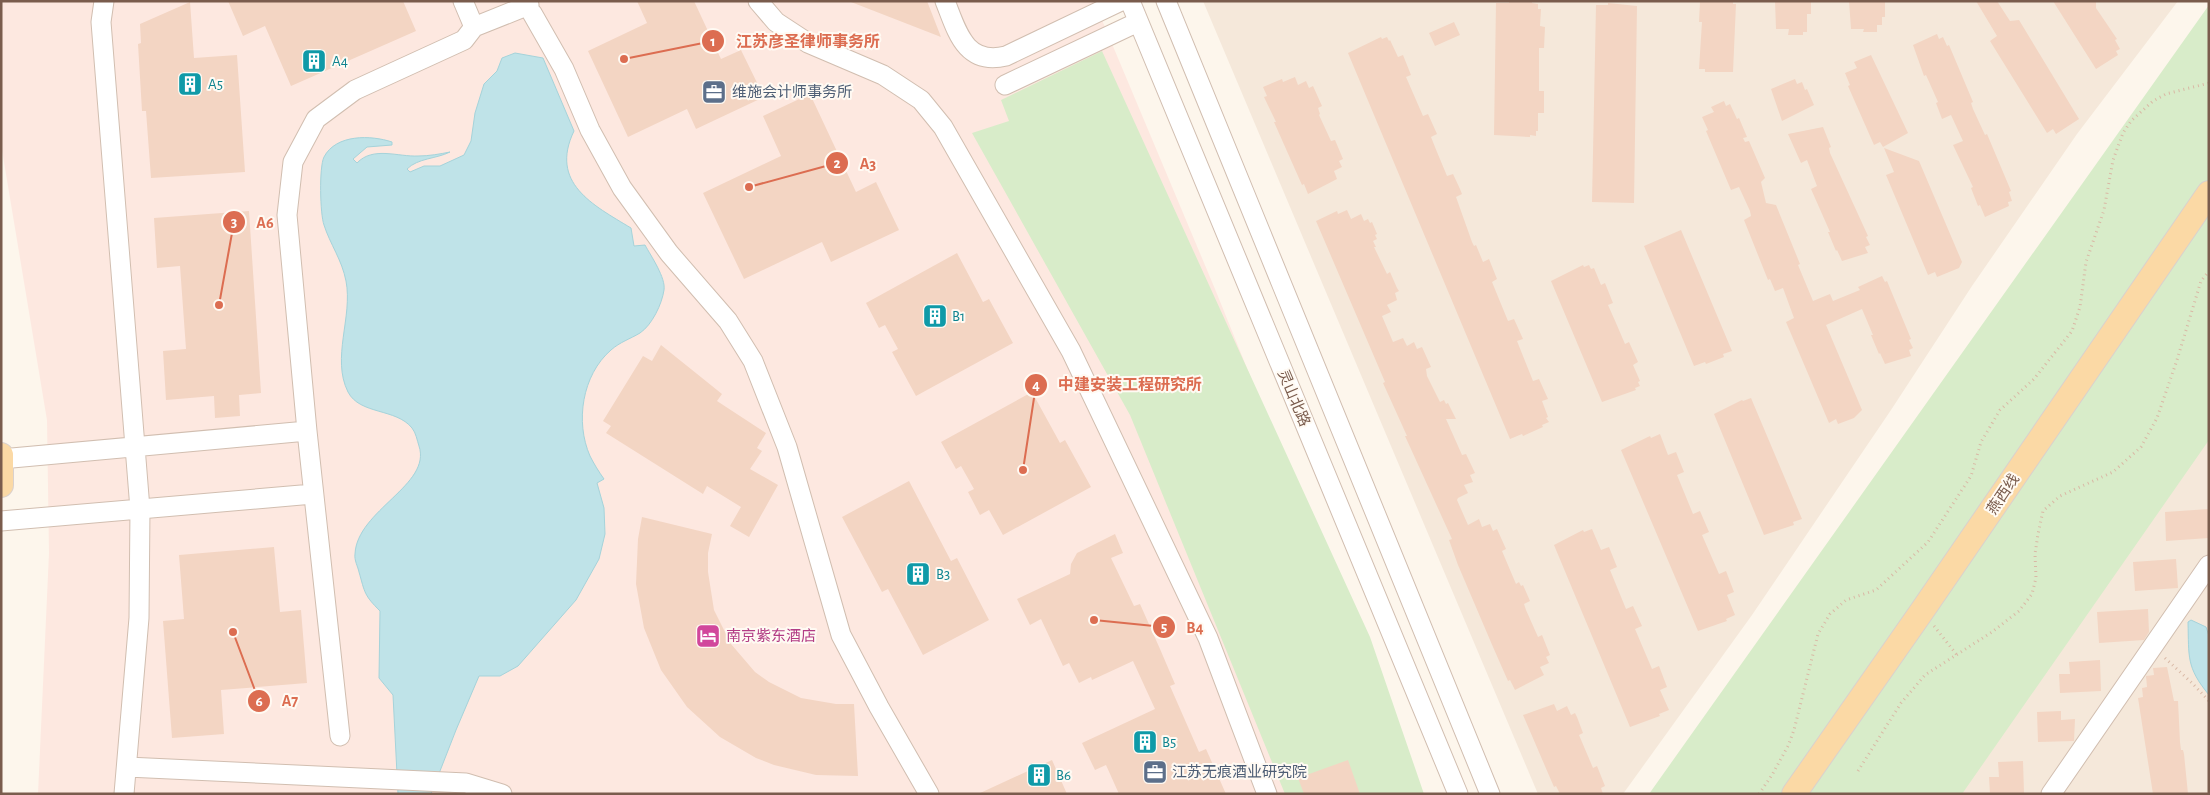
<svg xmlns="http://www.w3.org/2000/svg" width="2210" height="795" viewBox="0 0 2210 795" font-family="'Alegreya Sans','Noto Sans SC',sans-serif">
  <style>
    .residential { fill: #f5e8da }
    .commercial { fill: #fde8e0 }
    .green { fill: #d8ecc9 }
    .water { fill: #bfe3e8; stroke: #a5d3da }
    .building { fill: #f3d5c3 }
    .lines { fill: none; stroke-linecap: round; stroke-linejoin: round }
    .minor-casing { stroke: #d1beb0; stroke-width: 21 }
    .major-casing { stroke: #dad1cd; stroke-width: 26 }
    .path { stroke: #d9b8a5; stroke-width: 3; stroke-dasharray: 1 4; stroke-linecap: butt }
    .minor { stroke: #fff; stroke-width: 19 }
    .major { stroke: #fbd9a5; stroke-width: 24 }
    .labels { text-anchor: middle; stroke-width: 4; stroke-linejoin: round; paint-order: stroke }
    .culture-label { font-size: 15px; fill: #0d838f; stroke: #fffaf3; text-anchor: start }
    .service-label { font-size: 15px; fill: #4e5e75; stroke: #fffaf3; text-anchor: start }
    .street-label { font-size: 15px; fill: #7a5c4d; stroke: #fffaf3 }
    .hotel-label { font-size: 15px; fill: #b23c85; stroke: #fffaf3; text-anchor: start }
    .leader { fill: none; stroke: #dc6d51; stroke-width: 2 }
    .callout-dot { fill: #dc6d51; stroke: #fffaf3; stroke-width: 2 }
    .mark-label { font-size: 15px; text-anchor: middle; font-weight: bold; fill: #fff }
    .callout-label { font-size: 16px; text-anchor: middle; font-weight: bold; fill: #dc6d51; stroke: #fffaf3; stroke-width: 4; stroke-linejoin: round; paint-order: stroke }
  </style>
  <rect width="100%" height="100%" fill="#fdf6ec"/>
  <path class="residential" d="M1203 1H2178L2077 134 1972 286 1891 410 1752 615 1623 794H1538Z
    M2209 433V794H1960Z"/>
  <path class="commercial" d="M1 1H1094L1215 289 1419 794H38L49 553 47 420 1 144Z"/>
  <path class="green" d="M2209 5V440L1962 794H1649Z
    M1102 51 1370 637 1424 794H1285L1130 415 972 133 1009 121 1001 100Z"/>
  <path class="water" d="M515 53 543 58 574 131C549 183 593 205 631 228L634 246 645 245C651 256 666 278 664 290 662 304 652 325 640 333 630 339 620 342 611 350 582 375 575 422 590 456 594 464 599 472 604 479L597 483 604 508 605 534 599 559 576 600 518 666 500 676H479L456 730 431 794H398L393 695 379 678 380 611C364 595 365 593 359 572 358 567 354 560 355 554 357 510 432 485 419 446 417 440 416 433 412 428 396 408 360 415 348 392 331 358 353 317 346 281 342 260 330 244 324 225 320 214 319 167 324 157 336 134 371 135 392 142V145L367 147 353 159 357 163C373 146 398 157 418 156 429 156 440 154 450 152 436 159 418 158 407 169L410 172 424 166H440L464 155 471 141 475 113 484 84 497 71 502 58Z
    M2191 620 2206 627 2209 636V695C2186 667 2189 657 2188 622Z"/>
  <path class="building" d="M228 1H403L416 31 291 86 265 26 243 36Z
    M637 1H694L721 59 741 50 764 97 696 129 687 109 628 137 588 51 647 23Z
    M851 1H927L941 37 851 2Z
    M1509 1H1532V3L1538 4V9H1541L1540 26 1545 27 1544 48H1539V91H1544V113H1538V131H1536V136L1530 135V137L1494 135 1496 3H1509Z
    M1733 1V4H1736L1733 72H1705V69H1699L1702 22H1699L1700 2Z
    M1775 1H1811V14H1807V32H1803V35H1788L1789 29H1776Z
    M1849 1H1885V17H1882V25H1877V32H1863L1864 29H1851Z
    M1976 1H1997L2010 21 2019 20 2079 119 2056 134 2053 129 2047 133 1990 41 1997 36Z
    M2053 1H2096V8L2117 39 2115 40 2120 49 2116 51 2118 55 2096 69Z
    M190 2 194 58 237 55 245 172 151 178 146 111H142L138 44 141 43 140 24Z
    M1608 3 1637 6 1634 203 1592 202 1596 5H1608Z
    M1454 22 1460 35 1435 46 1429 33Z
    M1937 34 1939 39 1943 37 1947 46 1949 45 1973 102 1971 103 1973 109 1985 135 1987 134 2011 191 2009 192 2012 201 2008 202 2009 206 1985 217 1980 205 1978 206 1971 188 1973 187 1953 145 1963 141 1951 115 1942 119 1936 103 1938 102 1926 75 1924 76 1913 45Z
    M1381 37 1382 39 1387 37 1389 41 1390 40 1398 57 1403 55 1411 75 1406 77 1423 116 1428 114 1437 134 1431 137 1437 152 1447 176 1453 174 1460 189 1462 194 1456 197 1472 242 1474 246 1476 245 1483 262 1489 259 1497 279 1492 282 1501 304 1508 321 1514 319 1523 339 1517 341 1533 381 1539 379 1548 399 1542 401 1548 417 1546 418 1549 422 1542 425 1543 427 1523 436 1522 434 1510 439 1348 53Z
    M1871 55 1908 133 1883 147 1880 142 1874 145 1848 86 1850 85 1845 73 1857 68 1854 62Z
    M1295 77 1298 85 1306 81 1309 88 1313 86 1322 106 1318 108 1320 114 1319 115 1331 141 1335 140 1343 159 1339 161 1342 167 1334 171 1337 179 1308 194 1304 184 1302 185 1274 122H1276L1264 97 1267 96 1263 87 1282 79 1283 82Z
    M1795 79 1797 84 1802 82 1805 90 1807 89 1814 105 1782 121 1771 89Z
    M810 94 856 192 876 182 899 230 831 262 822 242 744 279 703 193 781 156 763 116Z
    M1724 101 1726 106 1730 104 1737 119 1739 118 1747 137 1743 138 1745 142 1749 141 1765 178 1761 182 1766 203 1776 205 1800 264 1798 265 1813 301 1830 294 1833 301 1860 290 1858 287 1882 276 1885 282 1887 281 1911 339 1909 340 1913 348 1909 350 1911 356 1885 364 1880 353 1879 354 1871 335H1873L1862 309 1826 325 1862 410 1854 418 1838 424 1836 419 1829 423 1786 322 1794 318 1783 288 1775 291 1770 279 1768 280 1744 220 1751 216 1750 211 1739 187 1731 190 1706 131 1708 130 1702 117 1714 112 1711 107Z
    M1823 127 1831 147 1829 148 1830 153 1868 236 1866 237 1870 245 1865 247 1868 253 1842 261 1837 250 1836 251 1828 232H1830L1811 189 1817 186 1807 160 1801 163 1788 134Z
    M1884 148 1919 161 1962 262 1959 268 1937 277 1935 272 1928 275 1886 175 1894 172Z
    M1347 210 1351 219 1361 214 1364 221 1368 219 1370 223 1372 222 1377 234 1375 235 1377 239 1373 241 1376 247H1374L1387 274 1390 272 1397 288 1399 291 1395 293 1397 300 1387 305 1391 312 1382 316 1393 342 1403 338 1407 346 1414 342 1417 349 1422 347 1431 367 1426 369 1427 376 1440 402 1444 400 1446 404 1448 403 1456 419H1446L1462 455 1466 454 1475 473 1470 475 1473 482 1464 485 1468 493 1458 498 1457 500 1468 525 1479 519 1482 527 1490 524 1493 531 1497 529 1506 549 1502 551 1516 584 1519 582 1521 586 1523 585 1530 601 1524 604 1526 610 1538 637 1542 635 1550 655 1546 657 1549 663 1540 667 1544 675 1515 690 1510 680 1508 681 1493 647 1458 565 1449 540 1452 539 1405 436H1407L1383 383 1385 382 1316 221 1337 211 1338 214Z
    M249 211 261 393 239 395 240 416 215 418 214 396 166 400 163 351 186 349 180 266 157 268 154 218Z
    M1681 230 1732 351 1723 354 1724 357 1706 364 1705 362 1694 366 1644 246Z
    M957 253 983 302 989 299 1013 343 916 396 892 352 898 349 885 325 879 328 866 303Z
    M1583 265 1584 267 1589 265 1591 269 1594 268 1601 285 1605 283 1613 303 1608 305 1616 323 1625 344 1629 342 1638 362 1633 365 1640 381 1638 382 1640 386 1635 388 1636 390 1602 402 1551 281Z
    M661 345 722 394 717 401 766 433 757 448 762 451 750 469 778 485 749 537 730 526 741 507 707 486 703 494 606 433 611 426 603 421 643 356 652 361Z
    M1032 392 1060 443 1065 440 1091 487 1003 535 989 510 980 515 968 492 974 489 961 466 956 469 941 442Z
    M1751 398 1802 519 1793 522 1794 525 1764 535 1714 414 1742 400 1743 401Z
    M1660 434 1668 455 1676 452 1684 472 1677 475 1693 514 1700 511 1709 532 1702 535 1719 574 1726 571 1734 592 1727 595 1735 615 1726 619 1727 621 1698 631 1621 450 1650 436 1651 438Z
    M909 481 951 561 957 558 989 620 923 655 888 589 882 592 842 517Z
    M2209 509V538L2166 541 2165 512Z
    M642 517 712 534 708 553V572L714 610 731 644 755 672 769 682 801 698 836 704H854L858 776 816 775 774 765 756 758 720 737 687 707 661 670 644 628 636 584 638 539Z
    M1592 529 1601 550 1609 547 1617 567 1610 570 1626 609 1633 606 1642 626 1635 629 1652 669 1659 666 1667 687 1660 690 1669 710 1659 714 1660 716 1630 727 1554 545 1583 530 1584 532Z
    M1115 534 1123 553 1111 558 1134 606 1140 604 1160 649 1175 684 1170 686 1199 752 1206 749 1226 794H1119L1106 765 1095 770 1082 743 1155 709 1133 661 1092 680 1091 677 1079 683 1069 663 1063 666 1041 619 1030 625 1017 599 1070 574 1071 564 1077 553Z
    M274 547 280 612 301 610 307 683 221 690 224 734 172 738 163 621 184 619 179 555Z
    M2176 559 2178 588 2135 591 2133 562Z
    M2148 609 2149 632 2144 640 2099 643 2097 612Z
    M2100 660 2101 691 2060 693 2059 674H2070L2069 662Z
    M2167 667 2174 701H2178L2180 742 2181 750H2183L2184 754 2188 794H2153L2138 698 2143 697 2142 688 2147 687 2146 676 2154 675 2153 668Z
    M1554 704 1557 711 1567 706 1571 715 1575 713 1577 717 1583 733 1579 735 1593 768 1597 766 1605 786 1601 788 1603 794H1560L1556 786 1554 787 1523 715Z
    M2061 711V720L2075 719 2074 741 2038 742 2037 712Z
    M1052 760 1067 794H978Z
    M1348 760 1360 794H1304L1298 778Z
    M2023 761 2024 793 1990 794 1989 777H1999L1998 762Z"/>
  <g class="lines">
    <defs>
      <path id="minor" d="M104 1 101 22 140 509 139 618 124 794
        M463 1 474 27
        M758 1 776 22 808 43 883 75 921 100 943 127 1071 351 1208 638 1267 794
        M945 1C957 31 965 66 1006 56L1121 1
        M1130 1 1458 794
        M1166 1 1490 794
        M532 13 564 69 590 130 622 188 669 253 728 321 753 361 787 447 841 635 879 707 929 794
        M1005 85 1138 22
        M1 459 307 431
        M1 521 313 494
        M340 736 307 431 287 215 293 162 316 119 355 90 464 40 474 27 529 5 527 1
        M127 767 466 783 502 794
        M2051 794 2209 565"/>
      <path id="major" d="M1 455V485
        M1794 794 1922 611 2209 193"/>
    </defs>
    <use href="#minor" class="minor-casing"/>
    <use href="#major" class="major-casing"/>
    <path class="path" d="M1934 626 1957 655
      M2165 658 2192 683 2209 701
      M1858 771 1901 703 1925 675 1992 632 2019 611 2032 594 2036 578 2035 554 2038 534 2043 511 2060 496 2113 472 2141 447 2157 418 2177 360 2201 281 2209 271
      M1759 794 1772 775 1788 746 1794 730 1818 634 1830 614 1846 600 1876 590 1928 542 1971 476 1981 442 2000 410 2034 379 2072 331 2080 307 2086 262 2104 210 2113 160 2123 133 2131 121 2153 101 2166 94 2209 83"/>
    <use href="#minor" class="minor"/>
    <use href="#major" class="major"/>
  </g>
  <defs>
    <symbol id="building-square" viewBox="-11 -11 22 22"><rect x="-9" y="-9" width="18" height="18" rx="4" fill="#0f9aa8" stroke="#fffaf3"/><path d="M-4-6H4V6H1V3H-1V6H-4ZM-2.5-4.3h1.7v1.8h-1.7ZM.8-4.3h1.7v1.8H.8ZM-2.5-1h1.7V.8h-1.7ZM.8-1h1.7V.8H.8Z" fill="#fff"/></symbol>
    <symbol id="office-square" viewBox="-11 -11 22 22"><rect x="-9" y="-9" width="18" height="18" rx="4" fill="#5c6f8a" stroke="#fffaf3"/><path d="M-6-3h4V-5.5h4V-3h4V5H-6ZM-1-4.5V-3h2v-1.5ZM-6 0V1H6V0Z" fill="#fff"/></symbol>
    <symbol id="hotel-square" viewBox="-11 -11 22 22"><rect x="-9" y="-9" width="18" height="18" rx="4" fill="#d1479c" stroke="#fffaf3"/><path d="M-6-4.5h1.5V1H6V5H4.5V3h-9V5H-6ZM-4 0a1.8 1.8 0 1 1 3.6 0ZM.5 0V-2.5h3Q6-2.5 6 0Z" fill="#fff"/></symbol>
  </defs>
  <g fill-rule="evenodd">
    <use href="#building-square" x="300" y="47" width="28" height="28"/>
    <use href="#building-square" x="176" y="70" width="28" height="28"/>
    <use href="#office-square" x="700" y="78" width="28" height="28"/>
    <use href="#building-square" x="921" y="302" width="28" height="28"/>
    <use href="#building-square" x="904" y="560" width="28" height="28"/>
    <use href="#hotel-square" x="694" y="622" width="28" height="28"/>
    <use href="#building-square" x="1131" y="728" width="28" height="28"/>
    <use href="#office-square" x="1141" y="758" width="28" height="28"/>
    <use href="#building-square" x="1025" y="761" width="28" height="28"/>
  </g>
  <g class="labels">
    <g class="culture-label">
      <text x="332" y="66">A4</text>
      <text x="208" y="89">A5</text>
      <text x="952" y="321">B1</text>
      <text x="936" y="579">B3</text>
      <text x="1162" y="747">B5</text>
      <text x="1056" y="780">B6</text>
    </g>
    <g class="service-label">
      <text x="732" y="97">维施会计师事务所</text>
      <text x="1172" y="777">江苏无痕酒业研究院</text>
    </g>
    <g class="street-label">
      <text transform="translate(1294 398) rotate(67)" y="5">灵山北路</text>
      <text transform="translate(2003 494) rotate(-56)" y="5">燕西线</text>
    </g>
    <g class="hotel-label">
      <text x="726" y="641">南京紫东酒店</text>
    </g>
  </g>
  <path class="leader" d="M624 59L713 41M749 187L837 163M219 305L234 222M1023 470L1036 385M1094 620L1164 627M233 632L259 701"/>
  <g class="callout-dot">
    <circle cx="624" cy="59" r="5"/>
    <circle cx="749" cy="187" r="5"/>
    <circle cx="219" cy="305" r="5"/>
    <circle cx="1023" cy="470" r="5"/>
    <circle cx="1094" cy="620" r="5"/>
    <circle cx="233" cy="632" r="5"/>
    <circle cx="713" cy="41" r="12"/>
    <circle cx="837" cy="163" r="12"/>
    <circle cx="234" cy="222" r="12"/>
    <circle cx="1036" cy="385" r="12"/>
    <circle cx="1164" cy="627" r="12"/>
    <circle cx="259" cy="701" r="12"/>
  </g>
  <g class="mark-label">
    <text x="713" y="46">1</text>
    <text x="837" y="168">2</text>
    <text x="234" y="227">3</text>
    <text x="1036" y="390">4</text>
    <text x="1164" y="632">5</text>
    <text x="259" y="706">6</text>
  </g>
  <g class="callout-label">
    <text x="808" y="47">江苏彦圣律师事务所</text>
    <text x="868" y="169">A3</text>
    <text x="265" y="228">A6</text>
    <text x="1130" y="390">中建安装工程研究所</text>
    <text x="1195" y="633">B4</text>
    <text x="290" y="706">A7</text>
  </g>
  <rect width="2210" height="795" fill="none" stroke="#7a5c4d" stroke-width="5"/>
</svg>
